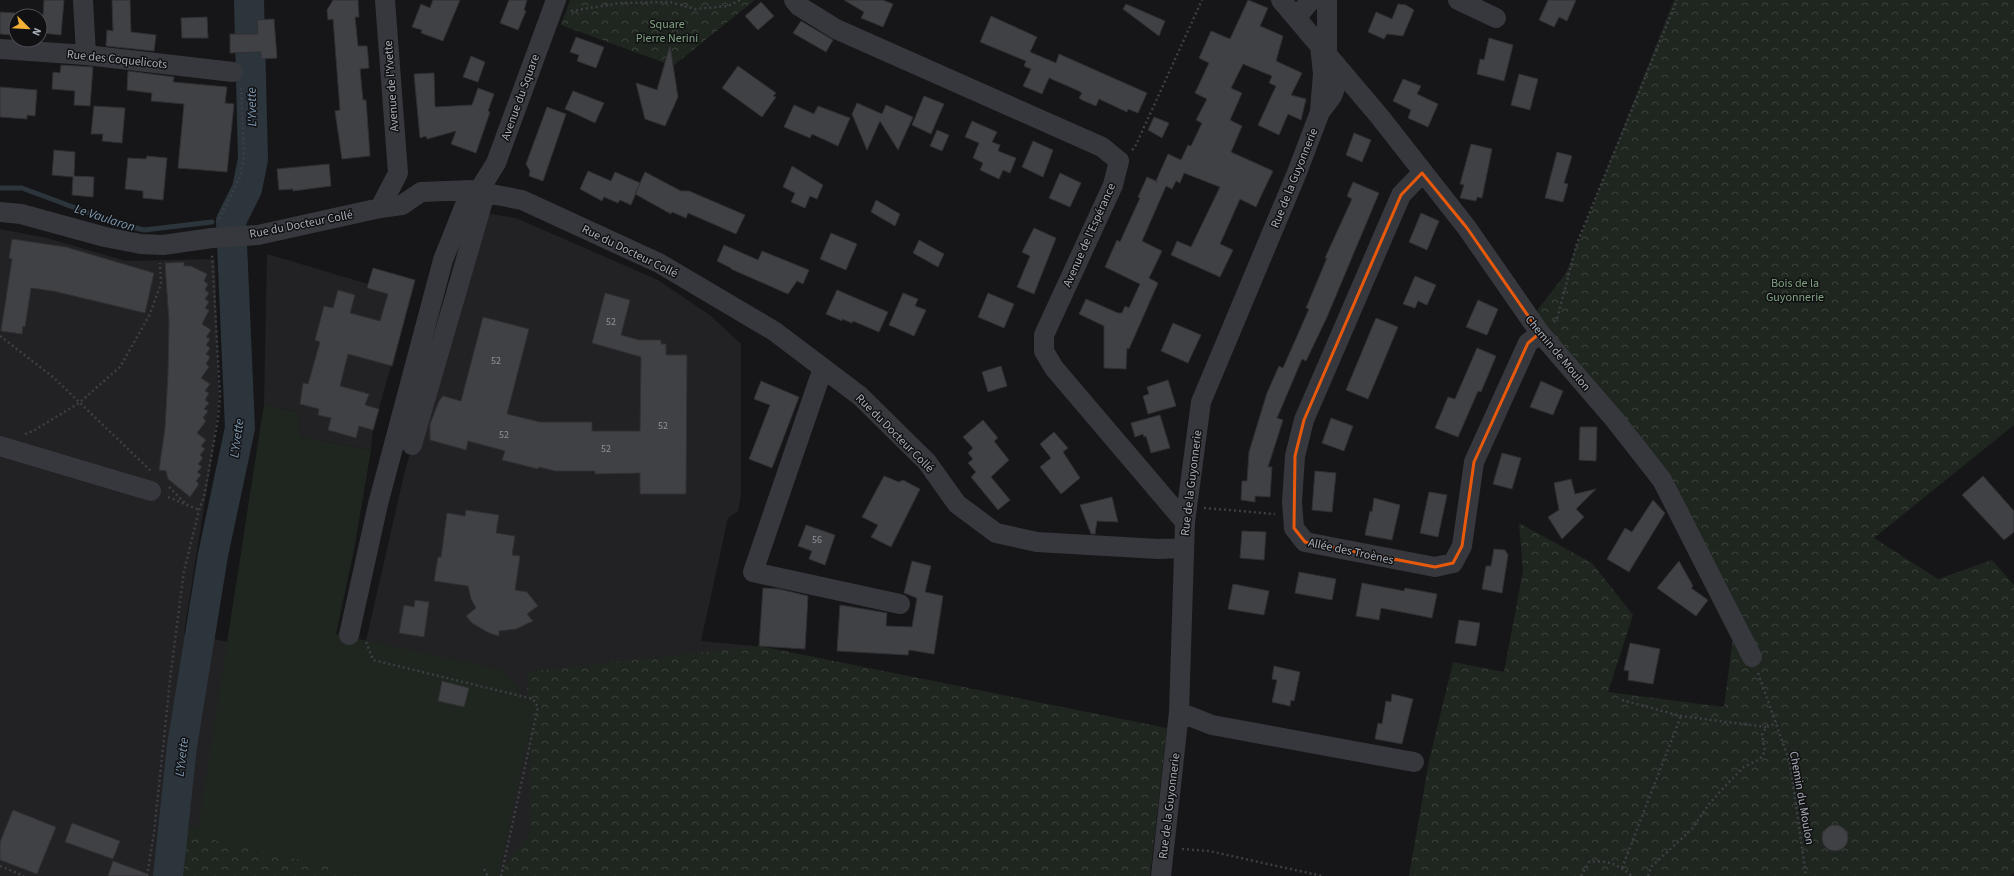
<svg xmlns="http://www.w3.org/2000/svg" width="2014" height="876" viewBox="0 0 2014 876" font-family="'Source Sans 3',sans-serif">
  <style>
    .built { fill: #222225 }
    .forest { fill: url(#forest-crowns) }
    .pitch { fill: #1e261f }
    .lines { fill: none; stroke-linecap: round; stroke-linejoin: round }
    .stream { stroke: #2c353c; stroke-width: 5 }
    .river { stroke: #2c353c; stroke-width: 30 }
    .building { fill: #404145; stroke: #303034 }
    .path { stroke: #3d3f44; stroke-width: 2.5; stroke-dasharray: 2 3; stroke-linecap: butt }
    .minor { stroke: #37383d; stroke-width: 20 }
    .marked { fill: none; stroke: #e8590c; stroke-width: 3; stroke-linejoin: round }
    .labels { text-anchor: middle; stroke-width: 3; stroke-linejoin: round; paint-order: stroke }
    .number-label { font-size: 10px; fill: #8e929b }
    .park-label { font-size: 12px; fill: #7fa381; stroke: #111113 }
    .street-label { font-size: 12px; fill: #a8adb8; stroke: #111113 }
    .water-label { font-size: 13px; font-style: italic; fill: #7f9bb3; stroke: #111113 }
  </style>
  <defs>
    <pattern id="forest-crowns" width="20" height="18" patternUnits="userSpaceOnUse"><rect width="20" height="18" fill="#1e261f"/><path d="M2 6a3 3 0 1 1 6 0M12 15a3 3 0 1 1 6 0" fill="none" stroke="#3c433d"/></pattern>
  </defs>
  <rect width="100%" height="100%" fill="#161618"/>
  <path class="built" d="M485 213 516 218 658 280 711 316 741 344V494L738 511 728 518 701 641 755 646 724 876H0V229L47 238 126 261 215 259 219 398 214 444 184 633 329 662 336 634 366 641 405 470Z
    M267 254 368 284 367 288 388 294 407 308 373 430 371 450 300 437 299 413 264 404Z"/>
  <path class="forest" d="M570 0H755L673 66 561 25Z
    M1674 0H2014V425L1874 538 1938 579 1992 560 2014 585V873L2010 876H1409L1429 761 1453 662 1504 672 1523 571 1519 523 1592 563 1633 615 1608 692 1724 707 1735 621 1662 480 1532 317 1566 273Z
    M759 646 1167 728 1150 876H498L531 831 527 672Z
    M184 825 385 876H176Z"/>
  <path class="pitch" d="M264 404 299 413 300 437 371 450 354 550 336 634 502 670 534 709 499 876H369L197 836Z"/>
  <g class="lines">
    <path class="stream" d="M0 188H22L113 222 144 230 212 222"/>
    <path class="river" d="M168 876 182 746 213 555 240 428 231 221 247 189 253 159 249 0"/>
  </g>
  <path class="building" d="M44 0H64L61 35 42 33Z
    M112 0H130L131 32 156 35 154 51 106 46 107 30 113 31Z
    M333 0H358L359 17H355L358 46H367L368 55 369 68 360 69 363 100H366L370 156 342 159 335 111 340 110 333 19 328 20 327 10Z
    M433 0H460L443 41 421 33 422 30 412 27 421 4 430 8Z
    M509 0H527L524 10 526 11 518 30 500 23Z
    M844 0H883L893 4 883 27 861 18 864 12Z
    M1248 0 1268 8 1260 26 1283 36 1276 61 1302 73 1291 95 1306 99 1301 120 1288 114 1279 135 1258 125 1276 86 1269 83 1272 76 1243 64 1231 88 1242 93 1230 120 1242 126 1231 152 1273 171 1261 196 1256 207 1240 199 1220 244 1233 250 1220 277 1171 255 1177 241 1191 247 1220 187 1184 173 1180 183 1176 181 1172 189 1166 186 1142 241 1162 251 1149 278 1158 283 1129 349 1127 348 1126 369 1104 368V326L1079 314 1086 299 1118 313H1122L1125 306 1129 308 1140 284 1105 267 1117 240 1120 242 1124 233 1140 198 1138 197 1147 177 1158 182 1156 181 1168 154 1181 160 1188 145 1191 146 1202 123 1196 120 1207 99 1195 93 1209 63 1199 58 1211 31 1230 39Z
    M1548 0H1576L1567 21 1559 17 1554 27 1539 20Z
    M761 2 774 16 758 30 745 16Z
    M1126 4 1165 21 1159 36 1123 9Z
    M1398 4 1406 5 1414 10 1403 36 1387 34 1384 39 1368 32 1376 12 1392 19Z
    M0 12 15 13 13 35 0 34Z
    M991 16 1037 37 1030 52 1056 63 1059 54 1147 93 1138 113 1128 109 1127 112 1099 99 1096 106 1082 100 1079 98 1082 93 1079 91 1049 78 1042 94 1023 86 1031 69 1024 66 1026 61 980 42Z
    M207 17 208 38H182L181 18Z
    M274 19 277 58 261 59V52L230 53V34H258L257 20Z
    M801 21 833 40 826 52 793 33Z
    M576 37 604 47 596 68 577 61 579 55 570 52Z
    M1489 38 1513 45 1504 81 1477 74 1480 59 1484 60Z
    M670 46 678 97 665 126 645 119 636 83 657 90Z
    M471 56 485 62 478 82 463 77Z
    M61 65 93 67 90 106 74 105 75 91 52 89 53 72 60 73Z
    M738 66 776 93 773 96 776 97 762 117 722 88Z
    M128 71 174 77 173 82 227 87 225 103 234 104 227 172 178 168 184 104 151 101 152 93 127 90Z
    M434 73 435 107 472 105 478 88 494 94 488 111 490 112 476 153 451 144 456 131 427 139 426 136 420 138 414 74Z
    M1519 74 1538 79 1530 110 1511 105Z
    M1403 79 1421 86 1417 94 1438 104 1428 127 1408 118 1411 110 1393 101Z
    M0 87 37 90 35 116 27 115V119L0 117Z
    M573 91 604 103 595 123 565 109Z
    M924 96 944 104 931 134 912 125Z
    M857 103 882 114 886 105 913 117 898 150 880 121 867 150 852 114Z
    M794 105 814 114 818 106 850 118 838 146 812 134 810 138 784 127Z
    M94 106 125 108 122 143 102 141 103 134H91Z
    M547 107 566 114 543 181 529 176 530 171 526 164Z
    M1154 117 1169 123 1162 138 1148 130Z
    M972 121 997 132 992 142 1000 145 998 151 1016 158 1010 173 1003 170 999 179 980 170 983 163 973 158 979 143 965 137Z
    M937 130 949 135 942 151 930 146Z
    M1354 133 1371 140 1362 162 1346 155Z
    M1033 141 1053 150 1043 177 1022 167Z
    M1471 144 1492 149 1482 198 1477 197 1476 201 1460 198 1464 185 1460 184Z
    M54 150 75 152 74 176 94 177 93 197 72 195 73 177 52 175Z
    M1557 152 1572 156 1564 183 1568 184 1563 202 1545 198Z
    M147 156 167 158 163 200 143 198V191L125 189 128 158 146 159Z
    M329 164 331 186 293 191V189L279 190 277 169Z
    M792 166 823 185 817 199 810 196 805 208 791 202 795 193 783 187Z
    M588 171 611 181 615 172 640 183 631 205 620 200 618 203 604 197 602 201 580 189Z
    M645 172 681 191H689L745 215 736 234 688 213 686 218 672 212 671 214 635 194Z
    M1060 173 1081 183 1070 207 1049 198Z
    M1353 182 1379 193 1327 317 1306 361 1302 359 1277 418 1283 420 1268 467H1272L1270 497 1255 496V502L1241 500 1242 481H1247L1249 452 1267 393 1279 366 1283 368 1309 309 1306 308 1327 258H1325L1352 199 1347 196Z
    M876 200 900 214 895 226 871 212Z
    M1421 213 1439 221 1427 250 1409 242Z
    M1034 228 1056 238 1034 294 1017 287 1030 256 1022 252Z
    M831 233 857 244 846 270 820 259Z
    M12 239 66 247 154 273 145 313 53 291 31 288 25 327 23 326 22 334 1 331 12 259 9 258Z
    M919 240 944 254 938 267 913 253Z
    M724 245 758 260 762 251 809 270 803 284 797 281 788 294 731 269V268L717 261Z
    M184 262V266H191L207 274 204 281 208 284 205 290 209 293 205 299 209 302 205 308 209 310 202 324 211 330 206 337 210 339 206 345 210 348 206 354 210 357 206 364 209 367 201 378 210 384 205 391 209 393 205 400 209 403 204 409 208 411 203 418 206 421 197 433 206 440 201 446 205 449 200 455 203 458 198 464 202 467 197 472 201 475 196 481 199 484 190 497 168 479 166 471 159 470 165 428 168 373 169 322 165 263Z
    M373 268 415 280 392 366 348 354 340 386 369 394 365 405 379 409 373 430 359 426 356 438 328 430 331 418 318 415 319 409 300 404 303 383 308 384 320 342 315 340 324 306 333 308 338 290 355 295 350 313 380 321 388 294 367 288Z
    M1415 276 1436 285 1427 305 1418 301 1415 308 1403 304Z
    M837 290 888 312 879 332 853 321 852 323 842 319V321L826 314Z
    M605 293 630 300 621 335 639 340H661V344H666V355H687L686 494H640V473L595 474V471H555L539 467 538 469 502 460 505 451 468 441 466 450 430 440V424L439 401 443 396 461 401 483 317 529 329 507 414 540 422H592V431H640L641 357 592 343Z
    M903 293 918 299 915 306 926 310 914 336 889 325Z
    M988 293 1014 304 1004 328 978 317Z
    M1478 300 1498 309 1487 335 1466 327Z
    M1376 318 1398 327 1368 399 1346 390Z
    M1173 323 1201 335 1188 363 1161 351Z
    M1477 348 1496 356 1481 392 1478 391 1458 437 1435 428 1448 397 1455 399Z
    M1001 366 1007 386 988 392 982 372Z
    M1168 380 1176 406 1148 414 1143 396 1149 394 1147 387Z
    M761 381 799 397 772 468 749 459 770 405 754 399Z
    M1541 381 1563 391 1553 415 1530 407Z
    M1160 415 1170 448 1151 453 1146 436 1144 437 1143 434 1135 437 1131 423Z
    M1331 418 1353 426 1344 451 1322 443Z
    M983 420 998 438 994 441 1009 460 991 477 1010 500 998 510 971 477 976 472 968 463 973 459 968 453 973 448 963 437Z
    M1580 427H1597L1596 461 1579 460Z
    M1054 432 1068 448 1063 452 1080 478 1061 494 1040 467 1051 458 1040 444Z
    M1502 453 1521 458 1512 489 1493 484Z
    M1315 471 1336 473 1332 512 1312 510Z
    M884 476 899 482 903 480 920 489 891 547 871 537 878 525 862 517Z
    M1983 476 2014 511V532L2004 540 1962 495Z
    M1571 479 1575 494 1596 489 1576 509 1584 517 1562 539 1548 517 1559 510 1554 483Z
    M1429 492 1447 495 1438 537 1420 533Z
    M1112 497 1118 522 1097 521 1095 534H1091L1080 505Z
    M1374 498 1400 505 1392 540 1365 535 1370 511 1372 512Z
    M1653 500 1665 513 1629 572 1607 559 1625 528 1632 532Z
    M466 510 499 515 496 533 515 536 512 555 520 556 515 590 527 592 538 606 527 614 533 621 516 629 499 631V636L489 633 472 623 466 616 476 608 471 599 468 586 434 581 438 557H441L447 513 465 516Z
    M806 525 835 535 825 565 809 559 812 551 798 546Z
    M1242 531 1266 532 1264 560 1240 558Z
    M1494 549 1505 550 1508 555 1502 593 1482 589 1486 566H1491Z
    M912 561 931 566 925 592 943 596 934 654 909 650 908 655 837 651 840 605 887 613 886 626 912 627 917 598 904 593Z
    M1679 561 1693 586 1691 588 1708 600 1696 616 1657 588Z
    M1299 572 1336 579 1332 600 1295 593Z
    M1362 583 1404 591 1405 588 1437 594 1432 618 1381 608 1379 620 1356 616Z
    M1233 584 1269 591 1264 615 1228 609Z
    M763 588 779 589 808 596 805 649 759 646Z
    M415 600 429 602 424 637 399 633 404 605 414 607Z
    M1459 620 1480 623 1476 646 1455 643Z
    M1630 643 1660 649 1653 684 1628 680 1629 671 1624 670Z
    M1274 666 1300 672 1294 701 1291 700 1290 706 1272 702 1277 680 1272 679Z
    M442 681 469 688 464 707 438 701Z
    M1392 694 1413 699 1402 744 1375 739 1378 723 1382 724 1386 701 1391 702Z
    M13 810 56 827 37 874 0 860V842Z
    M72 823 120 841 113 859 65 842Z
    M1822 838a13 13 0 1 1 26 0a13 13 0 1 1-26 0Z
    M113 861 148 874V876H108Z"/>
  <g class="lines">
    <path class="path" d="M571 11 621 3 670 2 695 9 728 6 740 0
      M1132 150 1135 147 1202 0
      M219 219 240 177 244 156 241 88
      M1554 322 1557 319 1577 243 1677 0
      M0 336 53 377 152 472
      M25 434 33 431 79 403 120 367 149 316 161 284 160 263
      M169 487 187 505
      M168 497 199 510
      M1204 508 1275 514
      M366 642 373 660 533 699 538 707 501 876
      M1758 673 1790 763 1806 876
      M1622 700 1681 716 1766 727
      M1182 849 1209 851 1322 876
      M0 866 24 876
      M1622 868 1681 716
      M484 869 488 876
      M147 876 154 833 171 671 184 571 199 510 204 497 218 419 220 396 212 255
      M1581 876 1589 862C1608 860 1617 864 1632 876
      M1648 876 1651 867 1692 829 1709 804 1728 783 1744 767 1760 759 1765 751 1762 735 1766 727 1777 723"/>
    <path class="minor" d="M83 0 86 55
      M794 0 799 6 836 29 1102 147 1119 161 1113 185 1044 335V351L1054 368 1185 522
      M1281 0 1380 117 1467 228 1540 333 1615 420 1662 480 1752 657
      M1327 0V54
      M1458 0 1496 18
      M1297 17 1311 0
      M0 49 86 55 233 72
      M1320 110 1323 74 1320 45
      M1422 173 1401 195 1304 420 1295 456 1292 502 1294 528 1305 542 1435 567 1453 563 1462 546 1474 462 1528 343 1540 333
      M478 192 496 163 556 0
      M380 208 398 173 385 0
      M0 212 21 214 105 237 141 244 163 245 212 238 258 235 380 208 402 205 421 192 471 190 522 200 659 263 774 331 860 396 927 462 957 504 996 533 1037 542 1158 549 1183 548
      M823 368 753 572 900 604
      M412 445 485 194
      M0 446 151 491
      M349 635 378 504 443 260 471 190
      M1179 712 1212 725 1414 762
      M1161 876 1179 712 1185 522 1201 402 1296 175 1320 112 1332 96 1335 88 1338 74 1337 66"/>
  </g>
  <path class="marked" d="M1422 173 1467 228 1540 333 1528 343 1474 462 1462 546 1453 563 1435 567 1305 542 1294 528 1295 456 1304 420 1401 195Z"/>
  <g class="labels">
    <g class="number-label">
      <text x="611" y="325">52</text>
      <text x="496" y="364">52</text>
      <text x="663" y="429">52</text>
      <text x="504" y="438">52</text>
      <text x="606" y="452">52</text>
      <text x="817" y="543">56</text>
    </g>
    <g class="park-label">
      <text x="667" y="28">Square<tspan x="667" dy="14">Pierre Nerini</tspan></text>
      <text x="1795" y="287">Bois de la<tspan x="1795" dy="14">Guyonnerie</tspan></text>
    </g>
    <g class="street-label">
      <text transform="translate(117 59) rotate(6)" y="4">Rue des Coquelicots</text>
      <text transform="translate(391 86) rotate(-94)" y="4">Avenue de l'Yvette</text>
      <text transform="translate(520 97) rotate(-70)" y="4">Avenue du Square</text>
      <text transform="translate(1294 178) rotate(-68)" y="4">Rue de la Guyonnerie</text>
      <text transform="translate(301 224) rotate(-11)" y="4">Rue du Docteur Collé</text>
      <text transform="translate(1089 235) rotate(-66)" y="4">Avenue de l'Espérance</text>
      <text transform="translate(630 251) rotate(26)" y="4">Rue du Docteur Collé</text>
      <text transform="translate(1558 353) rotate(50)" y="4">Chemin de Moulon</text>
      <text transform="translate(895 433) rotate(45)" y="4">Rue du Docteur Collé</text>
      <text transform="translate(1191 483) rotate(-83)" y="4">Rue de la Guyonnerie</text>
      <text transform="translate(1351 551) rotate(12)" y="4">Allée des Troènes</text>
      <text transform="translate(1802 798) rotate(80)" y="4">Chemin du Moulon</text>
      <text transform="translate(1169 806) rotate(-83)" y="4">Rue de la Guyonnerie</text>
    </g>
    <g class="water-label">
      <text transform="translate(251 107) rotate(-91)" y="5">L'Yvette</text>
      <text transform="translate(105 217) rotate(18)" y="5">Le Vaularon</text>
      <text transform="translate(236 438) rotate(-82)" y="5">L'Yvette</text>
      <text transform="translate(181 757) rotate(-83)" y="5">L'Yvette</text>
    </g>
  </g>
  <g transform="translate(28 28) rotate(114)"><circle r="19" fill="#111113" stroke="#4d4f55"/>
  <path d="M0-3L7 15L0 10L-7 15Z" fill="#f2b134"/>
  <text y="-6" font-size="11" font-weight="bold" text-anchor="middle" fill="#a8adb8">N</text>
  </g>
</svg>
